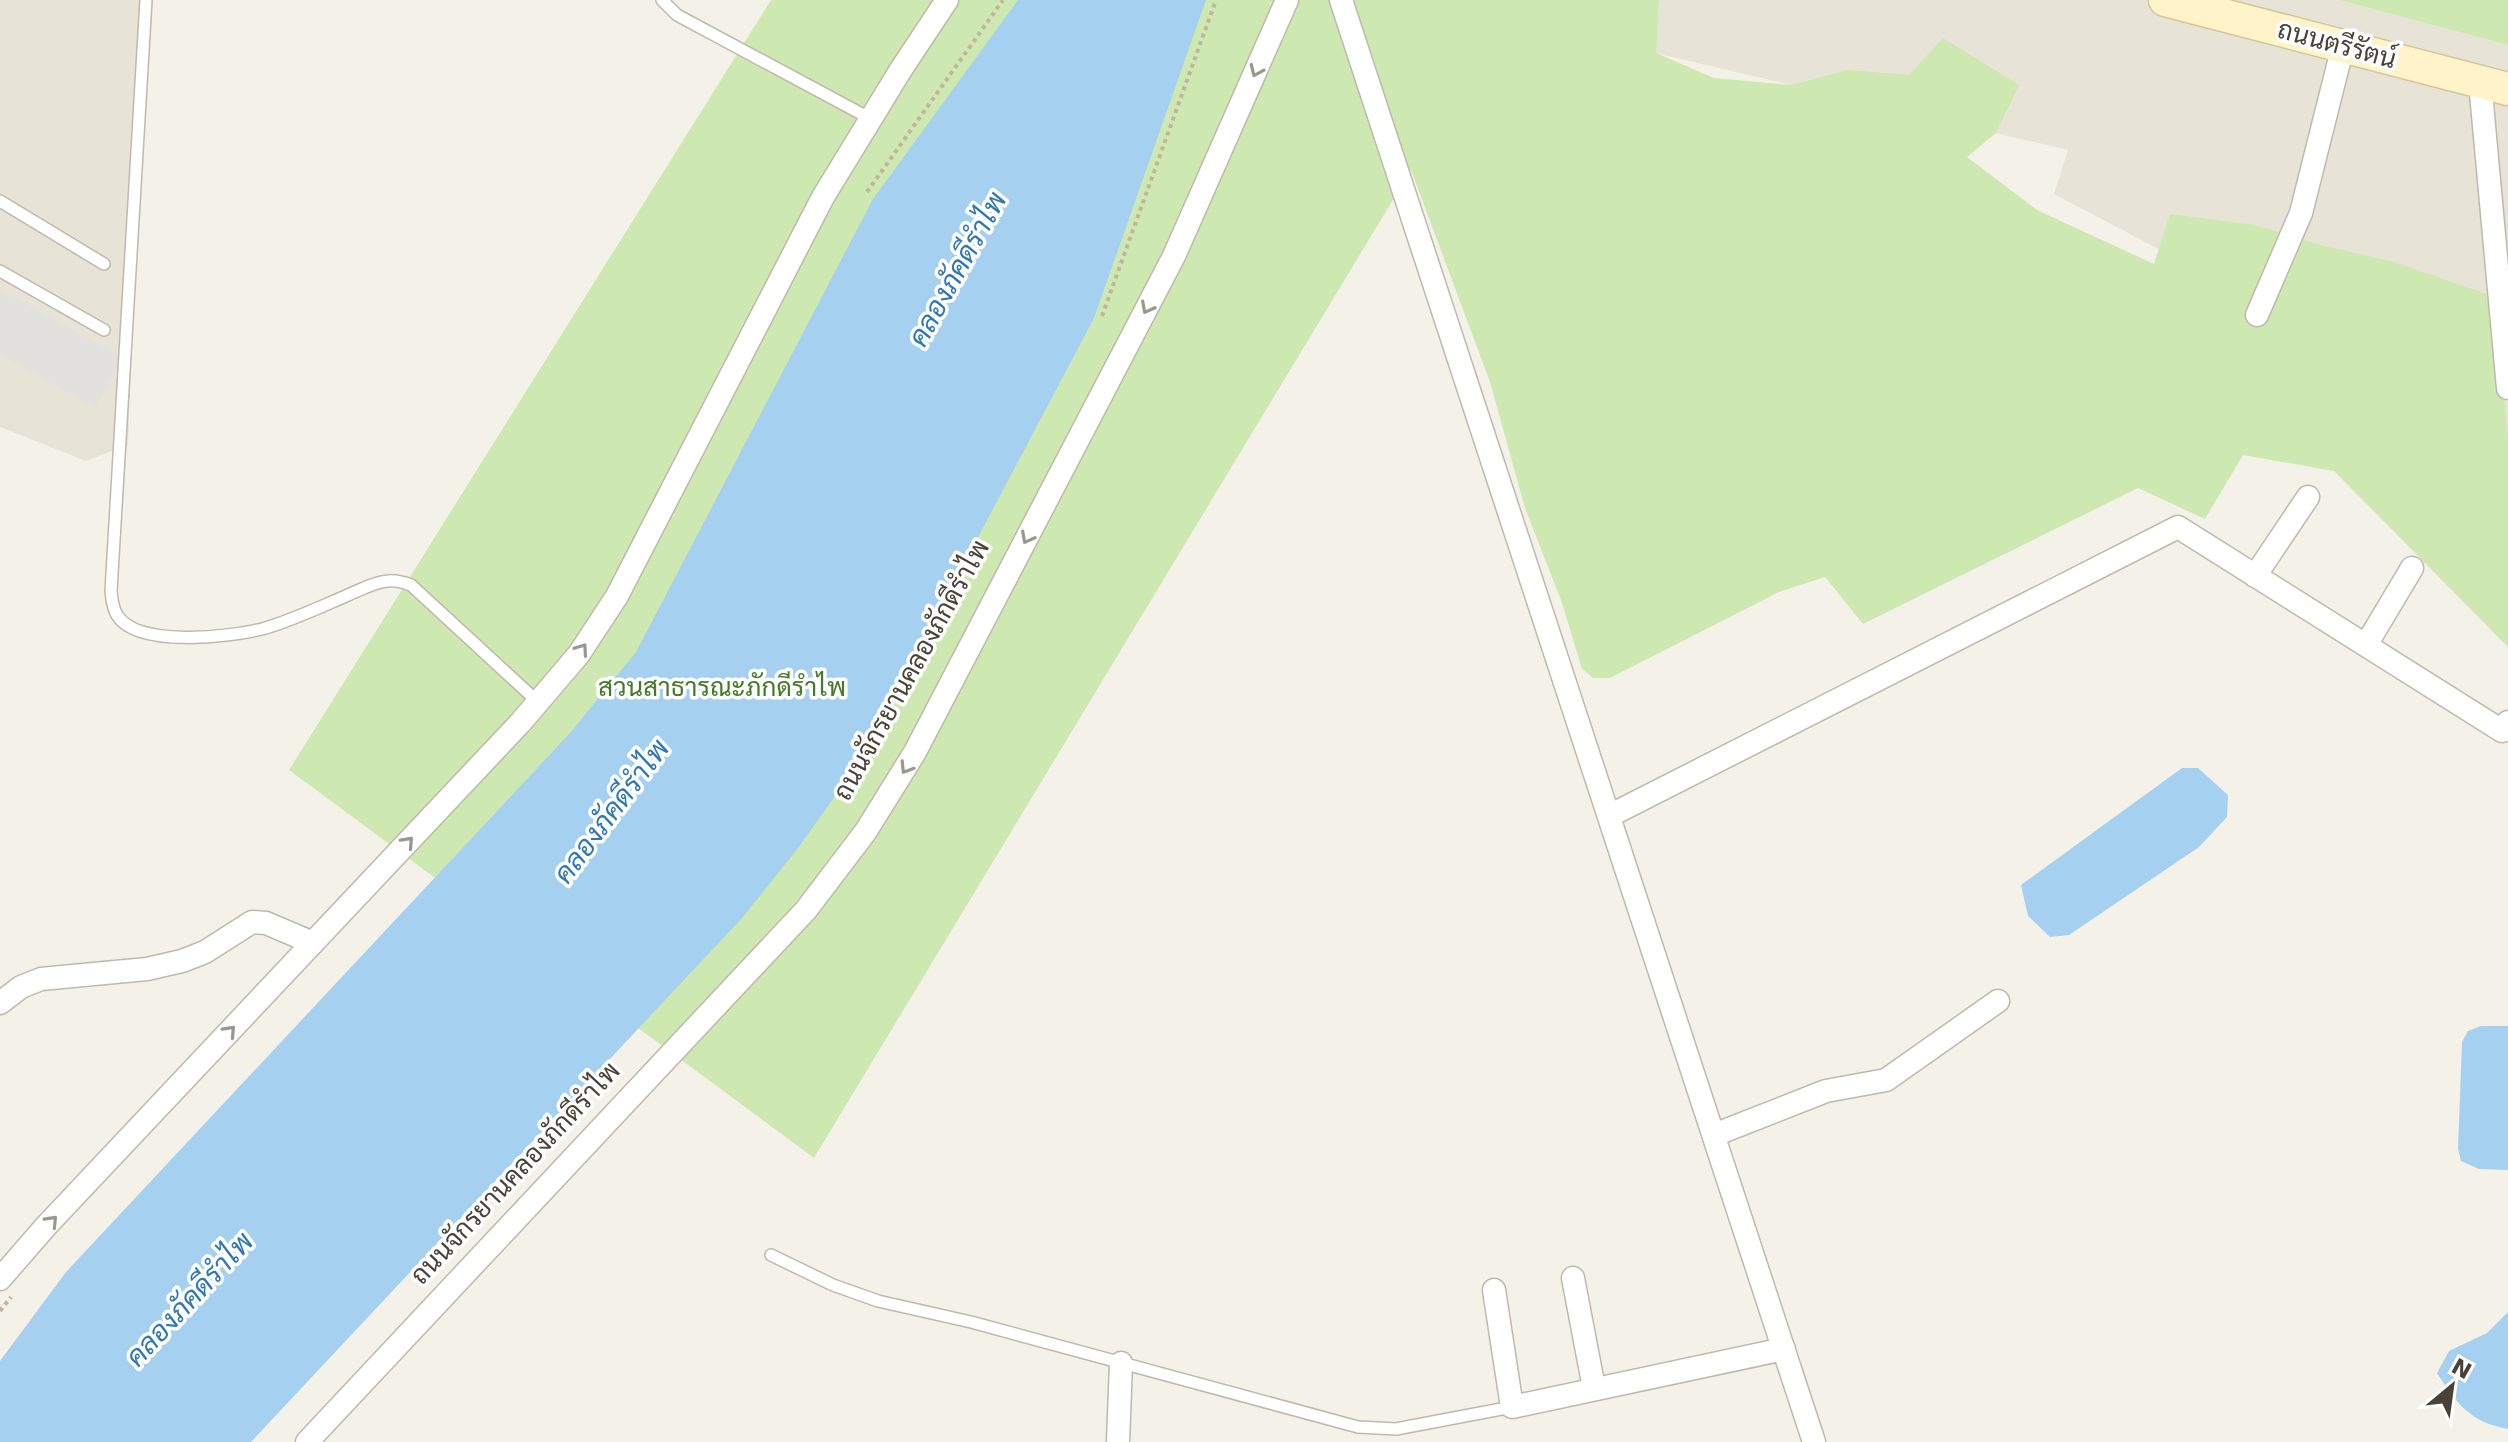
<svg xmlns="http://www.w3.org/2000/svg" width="2508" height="1442" viewBox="0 0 2508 1442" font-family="'DejaVu Sans',Sarabun,sans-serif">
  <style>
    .residential { fill: #e8e3d7 }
    .green { fill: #cee8b2 }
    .parking { fill: #e3e1dd }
    .water { fill: #a6d0f0 }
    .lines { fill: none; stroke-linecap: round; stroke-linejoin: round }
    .lane-casing { stroke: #c0b9ab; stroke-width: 14 }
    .street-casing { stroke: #c0b9ab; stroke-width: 25 }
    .secondary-casing { stroke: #d4c699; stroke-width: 35 }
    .path { stroke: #c2b59c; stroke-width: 4; stroke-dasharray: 4 4; stroke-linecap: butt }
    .lane { stroke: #fff; stroke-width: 11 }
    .street { stroke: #fff; stroke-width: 22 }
    .secondary { stroke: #fef3c9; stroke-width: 32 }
    .oneway { stroke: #9a9791 }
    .labels { text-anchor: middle; stroke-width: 7; stroke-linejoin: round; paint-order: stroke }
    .street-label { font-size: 26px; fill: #484237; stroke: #fff }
    .park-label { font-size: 26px; fill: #467a2a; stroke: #fff }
    .water-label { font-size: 28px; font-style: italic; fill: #3078b4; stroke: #fff }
  </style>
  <rect width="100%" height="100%" fill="#f4f1e9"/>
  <path class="residential" d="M0 0H145L128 445 86 461 0 427Z
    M1659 0H2339L2508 45V459L2263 304 2054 194 2068 150 1655 53Z"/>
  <path class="green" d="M771 0H1659L1656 53 1714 78 1791 85 1848 70 1909 75 1943 38 2019 85 1996 133 1967 157 2037 210 2154 264 2170 214 2255 225 2317 244 2394 262 2493 296 2508 435V647L2334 471 2243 455 2205 519 2138 488 1863 624 1825 577 1779 592 1610 678H1593L1582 669 1562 603 1525 508 1490 382 1411 170 814 1158 289 770Z
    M2339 0H2508V45Z"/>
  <path class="parking" d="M0 289 123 358 95 408 0 354Z"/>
  <path class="water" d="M1018 0H1206L1094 318 858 764 798 848 742 918 251 1442H0V1361L66 1272 570 733 636 652 873 199Z
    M2182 768H2198L2228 795 2227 817 2199 847 2069 935 2050 937 2028 916 2021 885Z
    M2481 1026H2508V1170L2479 1169 2461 1161 2458 1149 2462 1042 2468 1031Z
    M2508 1312V1429C2470 1422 2457 1404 2437 1373L2449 1351 2487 1333Z"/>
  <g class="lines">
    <defs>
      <path id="lane" d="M146 0 111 591C112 599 112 607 117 615 137 648 230 637 262 629 291 621 320 607 348 595 360 590 374 582 388 581 396 580 403 582 411 585L538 702
        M662 0 677 15 871 119
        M0 201 104 264
        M0 271 104 330
        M771 1255 833 1285 878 1301 971 1322 1358 1427 1396 1429 1512 1407"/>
      <path id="street" d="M1341 0 1814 1442
        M2480 82 2508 388
        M2257 315 2301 213 2343 46
        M2255 576 2308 497
        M2366 645 2412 568
        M1609 816 2178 527 2502 731 2508 722
        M0 1003 21 987 41 979 147 969 182 961 205 952 252 922 266 923 313 943
        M1714 1135 1826 1091 1886 1080 1998 1001
        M1573 1278 1594 1388
        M0 1279 47 1225 521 722 579 654 617 596 823 197 900 71 947 0
        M1494 1290 1512 1407 1784 1349
        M307 1442 806 910 866 831 915 752 1174 256 1287 0
        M1118 1442 1121 1363"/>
      <path id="secondary" d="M2165 0 2508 89"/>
    </defs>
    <use href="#lane" class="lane-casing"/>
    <use href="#street" class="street-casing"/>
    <use href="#secondary" class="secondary-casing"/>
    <path class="path" d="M867 192 1003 0
      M1102 316 1216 0
      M0 1311 11 1297"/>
    <use href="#lane" class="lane"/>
    <use href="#street" class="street"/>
    <use href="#secondary" class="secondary"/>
  </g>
  <defs><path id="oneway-chevron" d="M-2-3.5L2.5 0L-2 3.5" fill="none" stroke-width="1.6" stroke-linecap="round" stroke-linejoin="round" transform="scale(2)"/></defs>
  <g class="oneway">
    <use href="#oneway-chevron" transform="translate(1256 71) rotate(114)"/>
    <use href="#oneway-chevron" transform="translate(1147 308) rotate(118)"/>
    <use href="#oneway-chevron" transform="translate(1027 538) rotate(118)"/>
    <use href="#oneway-chevron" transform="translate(582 649) rotate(-55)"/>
    <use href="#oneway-chevron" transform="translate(906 768) rotate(122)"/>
    <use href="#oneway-chevron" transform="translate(408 842) rotate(-47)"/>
    <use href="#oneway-chevron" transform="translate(230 1031) rotate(-47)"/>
    <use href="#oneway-chevron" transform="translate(52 1221) rotate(-47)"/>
  </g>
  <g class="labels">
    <g class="street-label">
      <text transform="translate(2337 44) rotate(15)" y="9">ถนนตรีรัตน์</text>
      <text transform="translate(911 670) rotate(-61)" y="9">ถนนจักรยานคลองภักดีรำไพ</text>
      <text transform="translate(515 1173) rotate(-47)" y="9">ถนนจักรยานคลองภักดีรำไพ</text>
    </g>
    <g class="park-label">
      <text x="722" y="696">สวนสาธารณะภักดีรำไพ</text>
    </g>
    <g class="water-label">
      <text transform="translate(957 269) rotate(-61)" y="10">คลองภัคดีรำไพ</text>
      <text transform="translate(611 811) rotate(-53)" y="10">คลองภัคดีรำไพ</text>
      <text transform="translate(189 1299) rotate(-47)" y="10">คลองภัคดีรำไพ</text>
    </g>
  </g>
  <g transform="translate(2452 1386) rotate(29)" stroke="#ffffff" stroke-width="6" paint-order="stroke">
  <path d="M0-6L14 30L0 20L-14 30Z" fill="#484237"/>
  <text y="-12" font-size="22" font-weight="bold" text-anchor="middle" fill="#484237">N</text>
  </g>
</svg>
